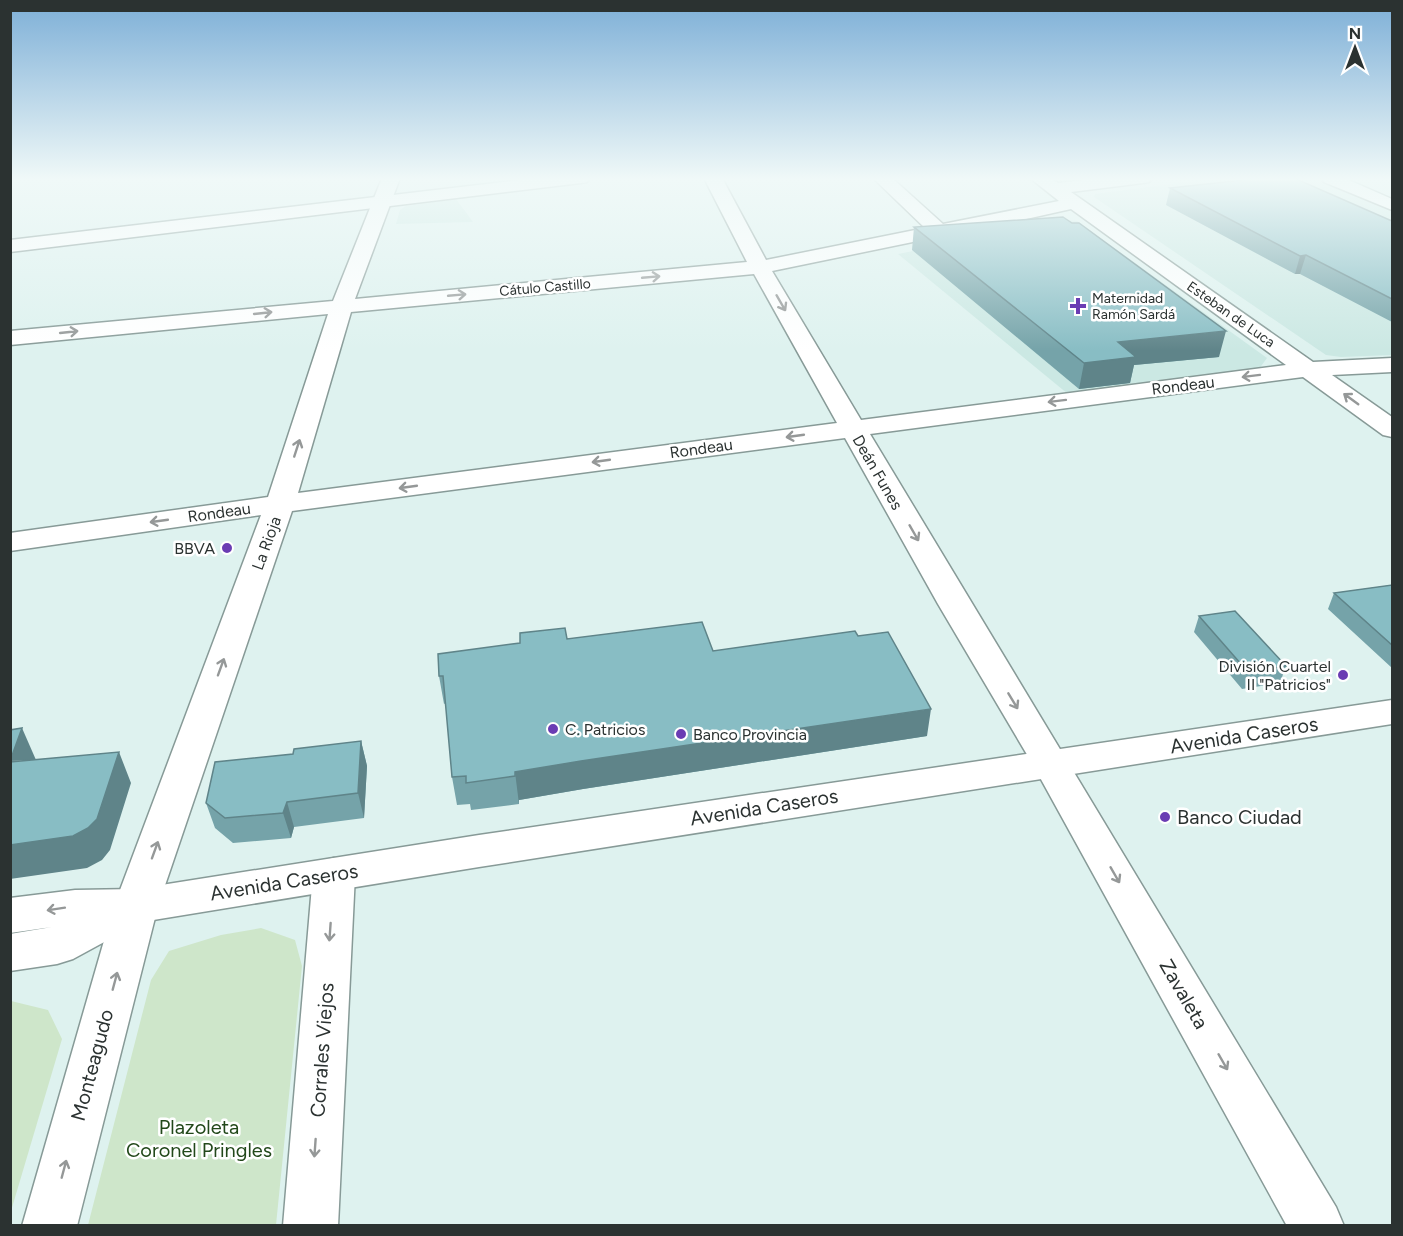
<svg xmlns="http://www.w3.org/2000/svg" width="1403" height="1236" viewBox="0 0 1403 1236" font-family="Figtree,sans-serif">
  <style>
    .built { fill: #cbe8e3 }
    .green { fill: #cee6ca }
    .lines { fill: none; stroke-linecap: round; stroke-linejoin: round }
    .street-casing { stroke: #879a97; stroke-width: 3 }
    .secondary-casing { stroke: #879a97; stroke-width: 3 }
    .street { fill: #fff; fill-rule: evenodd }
    .secondary { fill: #fff; fill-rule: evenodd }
    .wall { fill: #75a3a9 }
    .shaded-wall { fill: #5f8489 }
    .building { fill: #88bdc4; stroke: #5f8489; stroke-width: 1.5 }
    .oneway { stroke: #959898 }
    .poi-dot { fill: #6a3cb3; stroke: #fff; stroke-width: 2 }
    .labels { text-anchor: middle; stroke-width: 5; stroke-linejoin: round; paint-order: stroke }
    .far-street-label { font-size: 14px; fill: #2b3231; stroke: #fff }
    .far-poi-label { font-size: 14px; fill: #2b3231; stroke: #fff; text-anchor: start }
    .street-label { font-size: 16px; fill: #2b3231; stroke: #fff }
    .poi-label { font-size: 16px; fill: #2b3231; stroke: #fff; text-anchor: end }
    .near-street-label { font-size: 20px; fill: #2b3231; stroke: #fff }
    .near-poi-label { font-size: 20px; fill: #2b3231; stroke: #fff; text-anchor: start }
    .near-park-label { font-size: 20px; fill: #22481a; stroke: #fff }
  </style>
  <rect width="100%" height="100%" fill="#def2ef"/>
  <path class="built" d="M1218 178H1311L1392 212V355L1341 357 1326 355 1094 197 1095 194Z
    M456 199 473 222 396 224 400 210 406 206Z
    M1068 220 1077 221 1267 358 1259 369 1068 394 898 254Z"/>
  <path class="green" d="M261 928 295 940 302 966 276 1225H88L151 980 169 951 221 935Z
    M11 1001 48 1010 62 1039 11 1211Z"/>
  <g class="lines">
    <defs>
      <path id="street" d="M382 178H400L355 299 747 262 704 178H722L766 260 925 228 873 178H892L943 224 1059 201 1030 178H1050L1058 183 1102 178H1152L1149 182 1143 183 1071 192 1313 362 1392 358V372L1332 375 1392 417V437L1383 435 1303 377 870 434 1336 1207 1344 1226H1287L1032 763 938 604 845 438 292 511 158 906 77 1226H22L114 906 261 515 10 551V533L268 497 328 314 10 345V331L333 301ZM1071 209 1286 365 861 420 772 271 937 237 941 238ZM754 274 837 423 298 493 351 312Z
        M1321 178H1344L1392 199V210L1324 182Z
        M334 858 349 862 355 874 338 1226H283L313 874 319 862Z"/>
      <path id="secondary" d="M538 178H590L587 182 581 183 10 252V240Z
        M1392 700V724L479 867 141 922 73 959 57 964 10 971V934L52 927 10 933V898L75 890 136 889 479 835Z"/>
    </defs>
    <use href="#street" class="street-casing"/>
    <use href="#secondary" class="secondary-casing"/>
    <use href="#street" class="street"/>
    <use href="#secondary" class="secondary"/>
  </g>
  <path class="wall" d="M1170 188 1392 221V322L1300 274H1295L1166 205Z
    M914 227 1219 357 1134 365 1130 383 1079 389 912 250Z
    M1392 585V668L1328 609 1334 593Z
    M1199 616 1286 666 1280 683 1242 689 1194 632Z
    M567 639 713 651 927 736 583 789 519 800V804L471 810 470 804 457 805 452 777 446 703 444 704 439 676Z
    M361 741 367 766 364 818 294 827 291 838 233 843 215 828 206 803 293 754Z"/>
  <path class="shaded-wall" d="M1306 255 1300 274H1295L1300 256Z
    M1226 331 1219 357 1134 365 1130 383 1079 389 1084 363 1118 342Z
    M931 709 927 736 583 789 519 800V804L515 772 581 761Z
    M22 728 36 760 10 761Z
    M361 741 367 766 364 818 358 793Z
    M119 752 131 783 110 850 102 860 87 868 10 879V845Z
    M287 802 294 827 291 838 283 813Z"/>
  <path class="building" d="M1262 178H1294L1392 221V299L1306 255 1300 256 1170 188Z
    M1063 217 1072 223H1079L1226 331 1118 342 1136 357 1084 363 914 227Z
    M1392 585V645L1334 593Z
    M1235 611 1286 666 1248 672 1199 616Z
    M702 622 713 651 855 631 858 636 888 632 931 709 581 761 515 772V776L466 783V776L452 777 443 676H439L438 654 520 643V633L565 628 567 639Z
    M22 728 10 761V730Z
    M361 741 358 793 287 802 283 813 225 818 206 803 215 762 293 754 294 749Z
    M119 752 97 819 88 828 73 836 10 845V762Z"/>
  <defs><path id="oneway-shaft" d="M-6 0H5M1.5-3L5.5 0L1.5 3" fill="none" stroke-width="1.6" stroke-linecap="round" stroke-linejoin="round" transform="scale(1.5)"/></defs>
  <g class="oneway">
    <use href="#oneway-shaft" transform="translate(651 277) rotate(-5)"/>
    <use href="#oneway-shaft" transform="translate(457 295) rotate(-5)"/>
    <use href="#oneway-shaft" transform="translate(781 303) rotate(60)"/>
    <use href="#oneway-shaft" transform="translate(263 313) rotate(-6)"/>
    <use href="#oneway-shaft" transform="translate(69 332) rotate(-6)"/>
    <use href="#oneway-shaft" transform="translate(1251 376) rotate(173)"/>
    <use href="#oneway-shaft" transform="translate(1351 399) rotate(-144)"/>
    <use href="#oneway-shaft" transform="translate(1057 401) rotate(173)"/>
    <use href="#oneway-shaft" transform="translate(795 436) rotate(172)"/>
    <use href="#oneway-shaft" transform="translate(297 448) rotate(-72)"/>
    <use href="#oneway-shaft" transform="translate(601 461) rotate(172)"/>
    <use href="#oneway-shaft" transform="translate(408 487) rotate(172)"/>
    <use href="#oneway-shaft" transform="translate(159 521) rotate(172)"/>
    <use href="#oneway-shaft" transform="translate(914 533) rotate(60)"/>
    <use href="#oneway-shaft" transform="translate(221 667) rotate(-70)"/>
    <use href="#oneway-shaft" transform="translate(1013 701) rotate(59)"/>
    <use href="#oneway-shaft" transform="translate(155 850) rotate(-70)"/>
    <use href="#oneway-shaft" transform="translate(1115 875) rotate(60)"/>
    <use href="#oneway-shaft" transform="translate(56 909) rotate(171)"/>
    <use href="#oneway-shaft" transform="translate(330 932) rotate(94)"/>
    <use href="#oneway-shaft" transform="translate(115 981) rotate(-75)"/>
    <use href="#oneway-shaft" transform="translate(1223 1062) rotate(60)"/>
    <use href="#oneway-shaft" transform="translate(315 1148) rotate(94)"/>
    <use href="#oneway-shaft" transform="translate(64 1169) rotate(-75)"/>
  </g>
  <linearGradient id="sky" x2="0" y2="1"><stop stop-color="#7dafd7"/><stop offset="0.51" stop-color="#f0f9f8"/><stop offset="1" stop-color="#f0f9f8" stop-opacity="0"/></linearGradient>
  <rect width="1403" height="351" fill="url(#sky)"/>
  <g class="poi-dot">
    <path d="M1075 297h6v6h6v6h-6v6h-6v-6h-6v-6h6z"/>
    <circle cx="227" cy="548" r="6"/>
    <circle cx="1343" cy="675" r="6"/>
    <circle cx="553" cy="729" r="6"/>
    <circle cx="681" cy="734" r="6"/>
    <circle cx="1165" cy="817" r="6"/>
  </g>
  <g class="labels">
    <g class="far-street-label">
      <text transform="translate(545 287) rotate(-5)" y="5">Cátulo Castillo</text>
      <text transform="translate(1231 314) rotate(35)" y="5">Esteban de Luca</text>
    </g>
    <g class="far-poi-label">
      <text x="1092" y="303">Maternidad<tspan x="1092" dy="16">Ramón Sardá</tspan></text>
    </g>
    <g class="street-label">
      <text transform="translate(1183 385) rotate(-7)" y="6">Rondeau</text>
      <text transform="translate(701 448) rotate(-8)" y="6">Rondeau</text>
      <text transform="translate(878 472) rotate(60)" y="6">Deán Funes</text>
      <text transform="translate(219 512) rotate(-8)" y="6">Rondeau</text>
      <text transform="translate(266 543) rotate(-70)" y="6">La Rioja</text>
    </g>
    <g class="poi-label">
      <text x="215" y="554">BBVA</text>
      <text x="1331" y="672">División Cuartel<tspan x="1331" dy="18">II "Patricios"</tspan></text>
      <text x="565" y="735" text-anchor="start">C. Patricios</text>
      <text x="693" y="740" text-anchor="start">Banco Provincia</text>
    </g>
    <g class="near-street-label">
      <text transform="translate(1244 735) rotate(-9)" y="7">Avenida Caseros</text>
      <text transform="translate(764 807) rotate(-9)" y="7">Avenida Caseros</text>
      <text transform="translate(284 882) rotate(-9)" y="7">Avenida Caseros</text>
      <text transform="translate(1184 994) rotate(60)" y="7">Zavaleta</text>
      <text transform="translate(322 1050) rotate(-86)" y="7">Corrales Viejos</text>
      <text transform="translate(92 1065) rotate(-75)" y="7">Monteagudo</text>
    </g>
    <g class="near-poi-label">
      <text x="1177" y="824">Banco Ciudad</text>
    </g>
    <g class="near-park-label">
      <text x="199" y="1134">Plazoleta<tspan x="199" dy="23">Coronel Pringles</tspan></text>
    </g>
  </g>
  <rect width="1403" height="1236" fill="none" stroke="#2b3231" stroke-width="24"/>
  <g transform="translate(1355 48)" stroke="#ffffff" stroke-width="4.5" paint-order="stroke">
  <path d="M0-4.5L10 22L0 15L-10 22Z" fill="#2b3231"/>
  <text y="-9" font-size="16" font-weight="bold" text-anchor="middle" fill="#2b3231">N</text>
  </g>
</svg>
